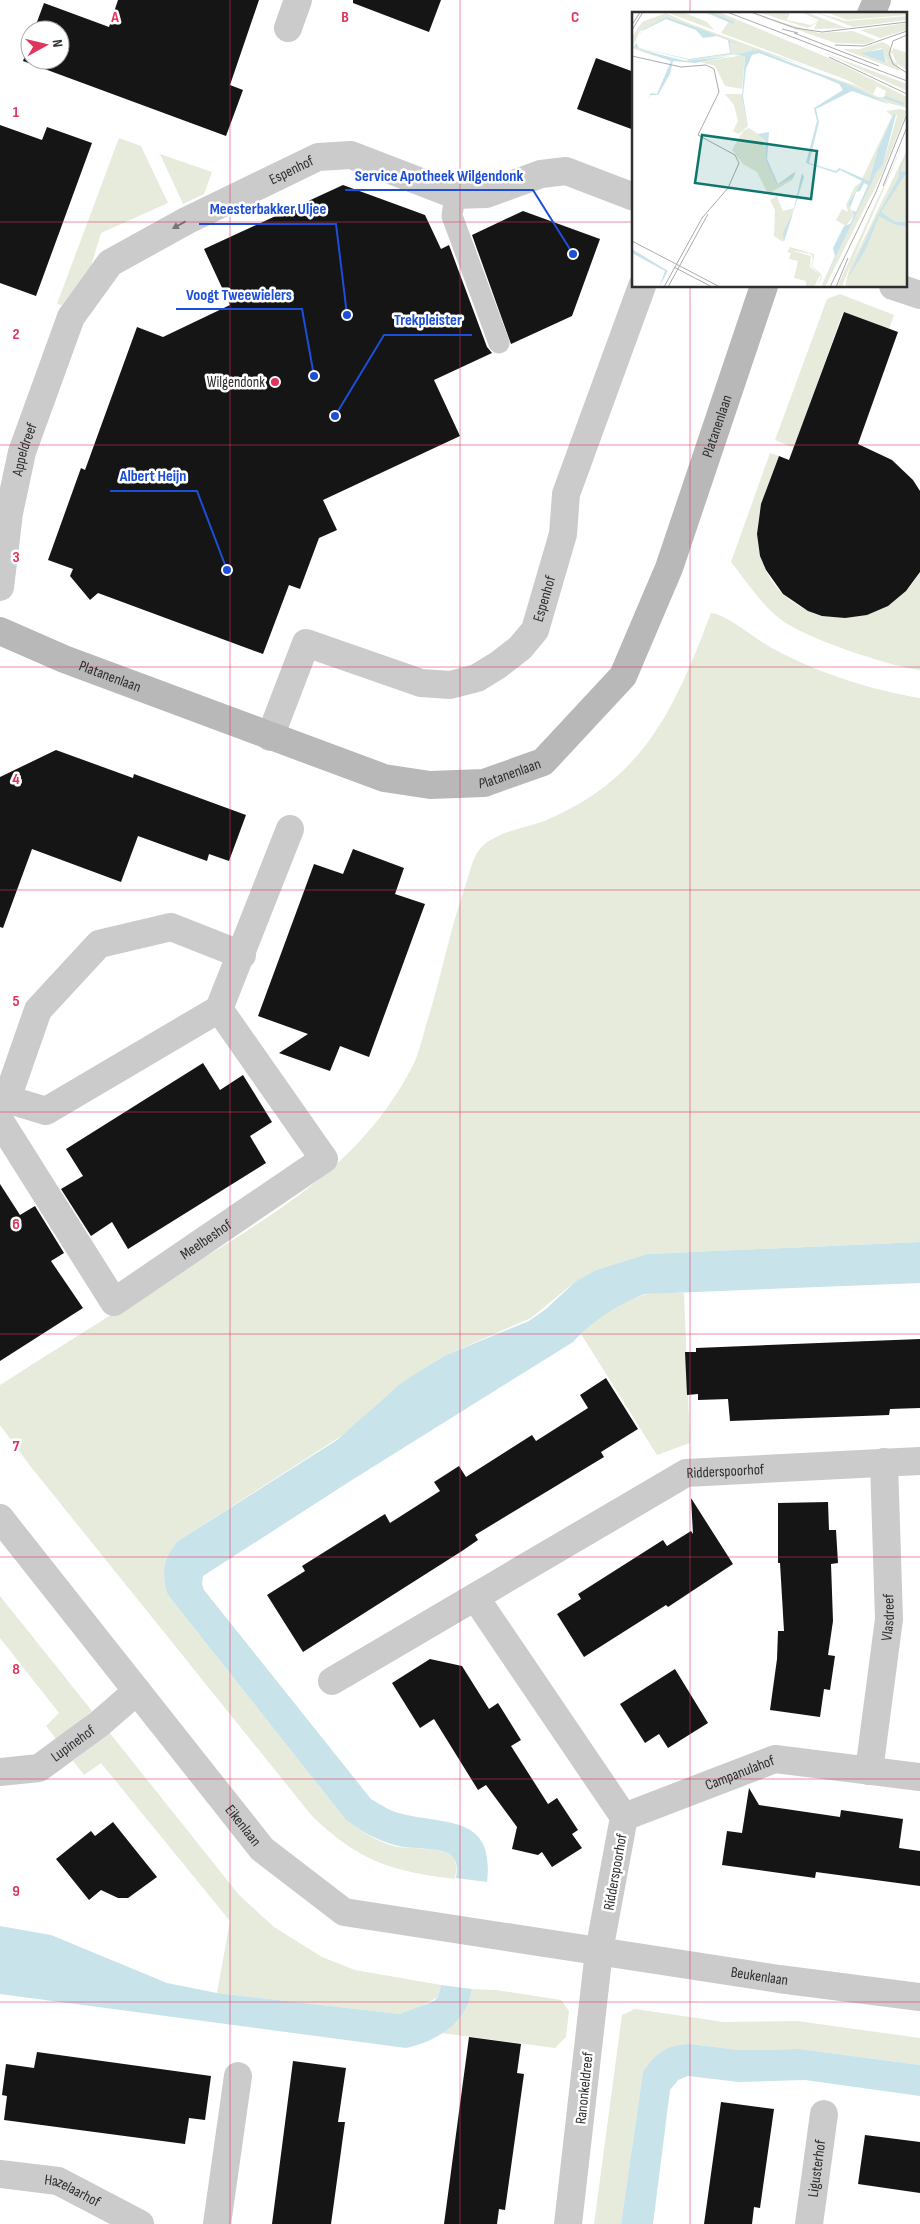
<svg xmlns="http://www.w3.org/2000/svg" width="920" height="2224" viewBox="0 0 920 2224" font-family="'Sofia Sans Condensed',sans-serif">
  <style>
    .green { fill: #e6ebdc }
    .water { fill: #c8e3ea }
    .building { fill: #151515 }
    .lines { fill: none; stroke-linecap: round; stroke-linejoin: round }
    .lane { stroke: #cbcbcb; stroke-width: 21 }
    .street { stroke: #cbcbcb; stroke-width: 28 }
    .secondary { stroke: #b8b8b8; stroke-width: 28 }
    .oneway { fill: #757575 }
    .grid { fill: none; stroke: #e0355d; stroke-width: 1; stroke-opacity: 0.55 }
    .poi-dot { fill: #e0355d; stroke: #fff; stroke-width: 2 }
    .labels { text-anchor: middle; stroke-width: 5; stroke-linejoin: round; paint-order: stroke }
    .street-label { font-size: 15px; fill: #2e2e2e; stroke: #fff }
    .poi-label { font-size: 15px; fill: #2e2e2e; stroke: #fff; text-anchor: end }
    .inset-river { fill: none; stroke: #c8e3ea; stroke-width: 2.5 }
    .inset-road { fill: none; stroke: #ababab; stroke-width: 1 }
    .view { fill: #0f766e; fill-opacity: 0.15; stroke: #0f766e; stroke-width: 2.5 }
    .inset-edge { fill: none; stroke: #2e2e2e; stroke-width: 2.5 }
    .grid-label { font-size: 16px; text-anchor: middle; font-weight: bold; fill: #e0355d; stroke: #fff; stroke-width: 5; stroke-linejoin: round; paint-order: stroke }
    .leader { fill: none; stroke: #1d4ed8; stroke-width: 2 }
    .callout-dot { fill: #1d4ed8; stroke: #fff; stroke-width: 2 }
    .callout-label { font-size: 16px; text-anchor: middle; font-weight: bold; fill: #1d4ed8; stroke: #fff; stroke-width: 5; stroke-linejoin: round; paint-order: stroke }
  </style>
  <rect width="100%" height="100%" fill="#fff"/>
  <path class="green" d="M119 138 141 146 168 203 101 233 91 266 62 305 57 304Z
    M160 154 212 172 204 194 183 204Z
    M840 294 894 315 889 329 843 312 794 448 775 440 827 299Z
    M770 453 779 456C769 483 755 511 758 540 765 626 879 645 920 572V670C888 666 805 638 780 619 761 604 746 581 731 562Z
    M711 613C727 614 757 641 774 649 818 673 871 690 920 698V1242L647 1254 596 1270 576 1281 531 1318 446 1355 418 1372 381 1401 349 1431 178 1541 172 1548 168 1595 346 1820C361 1831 376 1841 394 1846 410 1850 440 1846 452 1856 458 1862 456 1871 455 1879 391 1871 360 1862 312 1816L31 1467 0 1425V1385C56 1349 112 1314 169 1279 264 1220 359 1170 412 1067 419 1054 422 1039 426 1025 441 979 449 932 465 887 469 876 472 859 479 850 496 830 526 829 549 819 646 777 676 705 711 613Z
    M684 1293 690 1443 657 1455 581 1334C598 1316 619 1301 644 1295 656 1292 671 1293 684 1293Z
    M0 1596 92 1711 57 1740 46 1726 59 1713 0 1638Z
    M109 1732 239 1895 274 1927 322 1957 355 1970 441 1985 438 1997 410 2012 400 2014 217 1993 230 1921 101 1763 84 1775 73 1761Z
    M472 1989 496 1990 561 2000 569 2011 566 2037 555 2048 441 2033C458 2023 469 2009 472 1989Z
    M635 2009 724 2022 797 2021 920 2038V2065L800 2049 740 2050 690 2044 643 2072 621 2224H594L622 2015Z"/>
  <path class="water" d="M920 1242V1283L645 1294C616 1305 595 1319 573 1342L352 1480 203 1576 202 1584 204 1590 371 1799C381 1805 391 1812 403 1814 447 1825 495 1815 487 1882L456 1878C457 1870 458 1862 452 1856 442 1846 409 1850 395 1845 376 1840 361 1831 346 1820L168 1595C161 1574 163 1558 178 1541L337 1440 399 1385 418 1372 446 1355 529 1321 546 1309 576 1281 596 1270 647 1254Z
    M0 1926 51 1935 167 1983 217 1993 400 2014 434 2001 438 1997 441 1985 472 1989C467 2023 437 2041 406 2048L0 1994Z
    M690 2044 740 2050 800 2049 920 2065V2096L805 2080 739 2082 688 2076 678 2080 670 2090 653 2224H621L643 2072C657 2052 665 2046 690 2044Z"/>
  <path class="building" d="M118 0H259L230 85 243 90 226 136 23 61 30 42V60H60V30H34L44 3 109 27Z
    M353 0H441L429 32 353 3Z
    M596 58 634 72V130L577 109Z
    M0 125 42 140 47 127 92 143 36 296 0 283Z
    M343 185 425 215 441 249 449 245 487 347 492 353 434 380 460 436 323 500 337 530 319 538 300 589 289 585 263 654 98 593 90 600 70 576 73 569 48 560 81 468 85 470 137 327 163 337 230 305 204 249Z
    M523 211 600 239 572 316 511 344 472 235Z
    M844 312 898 332 858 444 892 460 913 480 920 491V572L906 591 888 606 867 615 845 618 822 616 808 611 783 594 766 570 760 556 757 534 761 504 779 456 789 460Z
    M56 750 133 778 134 774 246 815 229 861 209 854 207 861 138 836 121 882 32 849 3 928 0 927V777Z
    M353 849 404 868 395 894 425 904 369 1057 340 1046 330 1071 279 1053 308 1034 258 1016 314 864 343 874Z
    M203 1063 220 1090 243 1075 272 1122 250 1136 266 1163 128 1249 112 1222 91 1236 61 1189 83 1176 66 1149Z
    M0 1184 20 1215 35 1206 64 1253 51 1261 83 1308 0 1361Z
    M920 1339V1408L890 1409 889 1415 730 1421 728 1399 698 1400V1394L687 1395 685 1352H696V1348Z
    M606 1378 638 1429 601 1452 604 1457 475 1535 478 1540 462 1551 303 1652 267 1595 305 1571 302 1566 385 1514 390 1523 440 1491 434 1482 459 1466 466 1477 532 1435 536 1441 588 1408 580 1395Z
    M691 1498 733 1564 668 1607 666 1605 584 1657 557 1614 581 1599 578 1594 663 1540 667 1546 691 1531 693 1534Z
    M828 1502 829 1530H836L838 1563 831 1564 833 1621 828 1655 835 1656 830 1690 824 1689 820 1717 770 1710 777 1659 778 1631H784L780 1563H778V1503Z
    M430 1659 462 1666 489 1709 498 1703 521 1740 511 1746 548 1804 557 1798 578 1830 572 1834 582 1848 552 1867 542 1852 538 1855 512 1849 517 1827 486 1785 478 1790 434 1719 420 1728 392 1683Z
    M675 1669 708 1723 668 1748 659 1734 645 1743 620 1704Z
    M749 1788 759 1805 840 1817 841 1810 903 1819 899 1848 920 1851V1886L816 1872 815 1878 722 1865 727 1831 742 1833Z
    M113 1822 157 1877 128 1898H118L101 1890 89 1900 56 1859 91 1831 95 1836Z
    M469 2037 521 2044 517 2073 524 2074 505 2210 499 2209 497 2224H444Z
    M37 2052 211 2076 205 2120 189 2118 185 2144 4 2120 7 2096 2 2095 6 2064 34 2068Z
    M293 2061 346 2068 338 2122H345L331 2224H272Z
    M721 2102 774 2109 760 2208 754 2207 752 2224H704Z
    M865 2135 920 2142V2193L858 2184Z"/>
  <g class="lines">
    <path class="lane" d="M455 195 452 216 499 343"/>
    <g class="street">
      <path d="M288 28 298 0"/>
      <path d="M893 286 920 295"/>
      <path id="s1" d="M0 587 9 513 22 452 71 317 110 263 186 221 318 157 351 155 455 195 486 194 541 174 566 171 634 197"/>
      <path id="s2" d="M270 737 306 643 421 683 450 685 477 678 498 665 520 648 535 630 563 534 566 494 642 286"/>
      <path d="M0 1097 46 1111 219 1009 290 829"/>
      <path d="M7 1099 38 1010 99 944 171 927 242 955"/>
      <path id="s3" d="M0 1121 114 1302 324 1159 219 1009"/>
      <path id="s4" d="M0 1518 262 1849 344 1912 779 1979 920 1997"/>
      <path d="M475 1597 624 1817 599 1951 568 2224"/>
      <path id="s5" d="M332 1681 686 1473 920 1461"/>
      <path id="s6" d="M869 1771 889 1619 884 1462"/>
      <path id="s7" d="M0 1772 39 1768 99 1724 137 1691"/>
      <path id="s8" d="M624 1817 775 1759 920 1777"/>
      <path id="s9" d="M0 2174 58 2181 140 2224"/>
      <path d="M217 2224 238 2076"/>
      <path id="s10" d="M809 2224 824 2114"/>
    </g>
    <g class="secondary">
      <path d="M871 14 877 0"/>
      <path id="s11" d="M0 631 64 659 384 778 430 785 484 783 543 762 623 676 669 568 764 286"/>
    </g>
  </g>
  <defs><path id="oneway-solid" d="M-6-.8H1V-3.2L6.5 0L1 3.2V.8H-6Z" transform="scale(1.25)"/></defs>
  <use class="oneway" href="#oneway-solid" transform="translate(179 225) rotate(151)"/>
  <path class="grid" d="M230 0V2224M460 0V2224M690 0V14M0 222H634M906 222H920M690 286V2224M0 445H920M0 667H920M0 890H920M0 1112H920M0 1334H920M0 1557H920M0 1779H920M0 2002H920"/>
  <circle class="poi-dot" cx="275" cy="382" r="5"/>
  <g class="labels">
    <g class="street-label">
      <text dy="5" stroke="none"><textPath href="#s1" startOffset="551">Espenhof</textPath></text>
      <text dy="5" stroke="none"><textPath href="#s11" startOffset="959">Platanenlaan</textPath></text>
      <text dy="5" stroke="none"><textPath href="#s1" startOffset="140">Appeldreef</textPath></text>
      <text dy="5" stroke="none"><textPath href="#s2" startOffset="388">Espenhof</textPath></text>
      <text dy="5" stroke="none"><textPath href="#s11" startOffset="119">Platanenlaan</textPath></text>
      <text dy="5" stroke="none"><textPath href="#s11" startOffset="539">Platanenlaan</textPath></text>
      <text dy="5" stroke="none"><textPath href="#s3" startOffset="325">Meelbeshof</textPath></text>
      <text dy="5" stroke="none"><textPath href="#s5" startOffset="450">Ridderspoorhof</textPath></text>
      <text dy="5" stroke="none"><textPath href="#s6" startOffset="155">Vlasdreef</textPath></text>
      <text dy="5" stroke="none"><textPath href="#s7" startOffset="81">Lupinehof</textPath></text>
      <text dy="5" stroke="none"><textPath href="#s8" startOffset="124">Campanulahof</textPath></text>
      <text dy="5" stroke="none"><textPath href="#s4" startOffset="392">Eikenlaan</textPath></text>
      <text transform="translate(615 1872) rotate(-80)" y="5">Ridderspoorhof</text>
      <text dy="5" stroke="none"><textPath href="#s4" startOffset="946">Beukenlaan</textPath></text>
      <text transform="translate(584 2088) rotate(-84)" y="5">Ranonkeldreef</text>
      <text dy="5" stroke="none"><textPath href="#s10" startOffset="56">Ligusterhof</textPath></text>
      <text dy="5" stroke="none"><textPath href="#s9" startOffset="75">Hazelaarhof</textPath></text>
    </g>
    <g class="poi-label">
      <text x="265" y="387">Wilgendonk</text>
    </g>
  </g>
  <g transform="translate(632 12)">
    <rect width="275" height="275" fill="#fff"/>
    <path d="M34 0H51L75 10 82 18ZM77 0H87L197 46 275 85V96L245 88 174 57 225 74 246 85H252L254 79 245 74 241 82 215 68 89 21 97 9ZM115 0 187 21 221 19 244 28 234 32 203 31ZM126 0H158L155 8 179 13 185 10 166 0 186 10 176 16ZM169 0H174L215 16 182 17 186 8ZM183 0 214 9 275 4V8L221 15ZM194 0H275V3L215 8ZM34 1 56 11 174 54 126 39 59 49H51L122 38 34 5 8 19 1 34 49 49 0 36V25L10 10ZM275 11V18L248 26 228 18ZM98 29 120 37V38L99 41ZM250 30 257 33 268 59 210 37H228ZM251 37 255 51 230 42 249 36ZM261 36 275 41V58L262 50 259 44ZM193 41 275 72V79ZM113 43 110 77 93 74 83 54 68 50ZM93 82H110L116 114 107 122 101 119 106 109 102 93ZM268 97 275 99 250 162 193 275 190 273 243 161 251 152 265 104 263 101 246 137 237 169 230 167 260 104 254 99ZM117 116 134 129V149L145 173 164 161 160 168 136 182 125 160 111 152 100 138 111 119ZM274 125 219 253 275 138V275H213L218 253 210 275H205ZM230 169 216 192 222 203 214 214 204 208 210 197 216 200 214 193 222 176ZM153 179 145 185 151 199 162 196 151 230 142 224 143 198 138 188ZM158 235 182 242V246L180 254 188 261 190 264 189 267 184 275 189 264 179 254 181 247 179 242 157 238 179 244 178 255 188 263 182 275H174V269L162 266 166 249 157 247 159 241 155 240Z" fill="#e6ebdc" fill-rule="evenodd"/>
    <path d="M34 5 63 15 123 38 58 48 2 35 10 18ZM34 7 64 18 71 26 85 24 96 28 98 41 57 47 7 36 4 30 10 19ZM98 29 120 37V38L99 41ZM0 36 54 49 100 44 63 51 41 49 38 62 26 83H19L16 88 19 81 25 82 39 49ZM251 37 254 51 230 42V41ZM126 38 217 73 259 93 220 79 184 97 187 110 177 151 204 159 207 156 237 169 246 137 262 102H264L251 152 244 161 190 273 203 244 201 236 212 214 218 212 222 203 220 198 224 200 236 173 232 171 228 179 224 180 218 196 216 192 230 169 208 158 204 161 174 151 185 109 182 96 211 78 207 72 188 64 127 41 120 43 114 57 111 84 116 115 110 85 113 44 101 43ZM117 116 126 122 137 120 135 147 146 172 164 159 160 166 145 173 134 149V129ZM275 139 268 159 275 160 249 200 263 210H274L275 215 262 212 247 204 233 239 215 267 245 204 267 165V158ZM170 161 172 165 152 230 151 221 161 200ZM0 237 36 259 27 275 33 259 0 241Z" fill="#c8e3ea" fill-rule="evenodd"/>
    <path class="inset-river" d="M76 0 102 11M252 85 272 92"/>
    <path class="inset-road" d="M95 0 275 69M119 0 163 16 190 20 275 10M0 13 8 0M150 17 166 21M0 18 11 0M162 21 247 54M275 23 261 29 257 42 261 52 275 61M203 33 232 34 275 19M0 44 49 55 74 53 82 57 87 80 66 123 103 143 107 151 96 176 70 206 32 275M197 45 275 82M251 174 275 115M0 229 88 275M42 255 80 275M36 275 76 202M198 275 244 180 275 102M204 275 216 246"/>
    <path class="view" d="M70 123 185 139 179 187 63 171Z"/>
    <rect width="275" height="275" class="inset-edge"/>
  </g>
  <g class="grid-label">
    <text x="115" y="22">A</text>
    <text x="345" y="22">B</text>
    <text x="575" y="22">C</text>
    <text x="16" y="117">1</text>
    <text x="16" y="339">2</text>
    <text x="16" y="562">3</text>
    <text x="16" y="784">4</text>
    <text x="16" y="1006">5</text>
    <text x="16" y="1229">6</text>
    <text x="16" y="1451">7</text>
    <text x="16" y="1674">8</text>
    <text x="16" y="1896">9</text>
  </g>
  <path class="leader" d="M573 254L533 190H345M347 315L336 224H199M314 376L302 309H176M335 416L384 335H472M227 570L197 491H110"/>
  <g class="callout-dot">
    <circle cx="573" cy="254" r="5"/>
    <circle cx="347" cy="315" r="5"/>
    <circle cx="314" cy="376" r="5"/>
    <circle cx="335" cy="416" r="5"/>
    <circle cx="227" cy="570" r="5"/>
  </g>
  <g class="callout-label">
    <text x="439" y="181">Service Apotheek Wilgendonk</text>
    <text x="268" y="214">Meesterbakker Uljee</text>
    <text x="239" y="300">Voogt Tweewielers</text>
    <text x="428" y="325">Trekpleister</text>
    <text x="153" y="481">Albert Heijn</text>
  </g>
  <g transform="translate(45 45) rotate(82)"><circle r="24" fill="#ffffff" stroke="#ababab"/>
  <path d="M0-4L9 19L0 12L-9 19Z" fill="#e0355d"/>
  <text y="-8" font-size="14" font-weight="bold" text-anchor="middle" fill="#2e2e2e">N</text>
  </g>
</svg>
